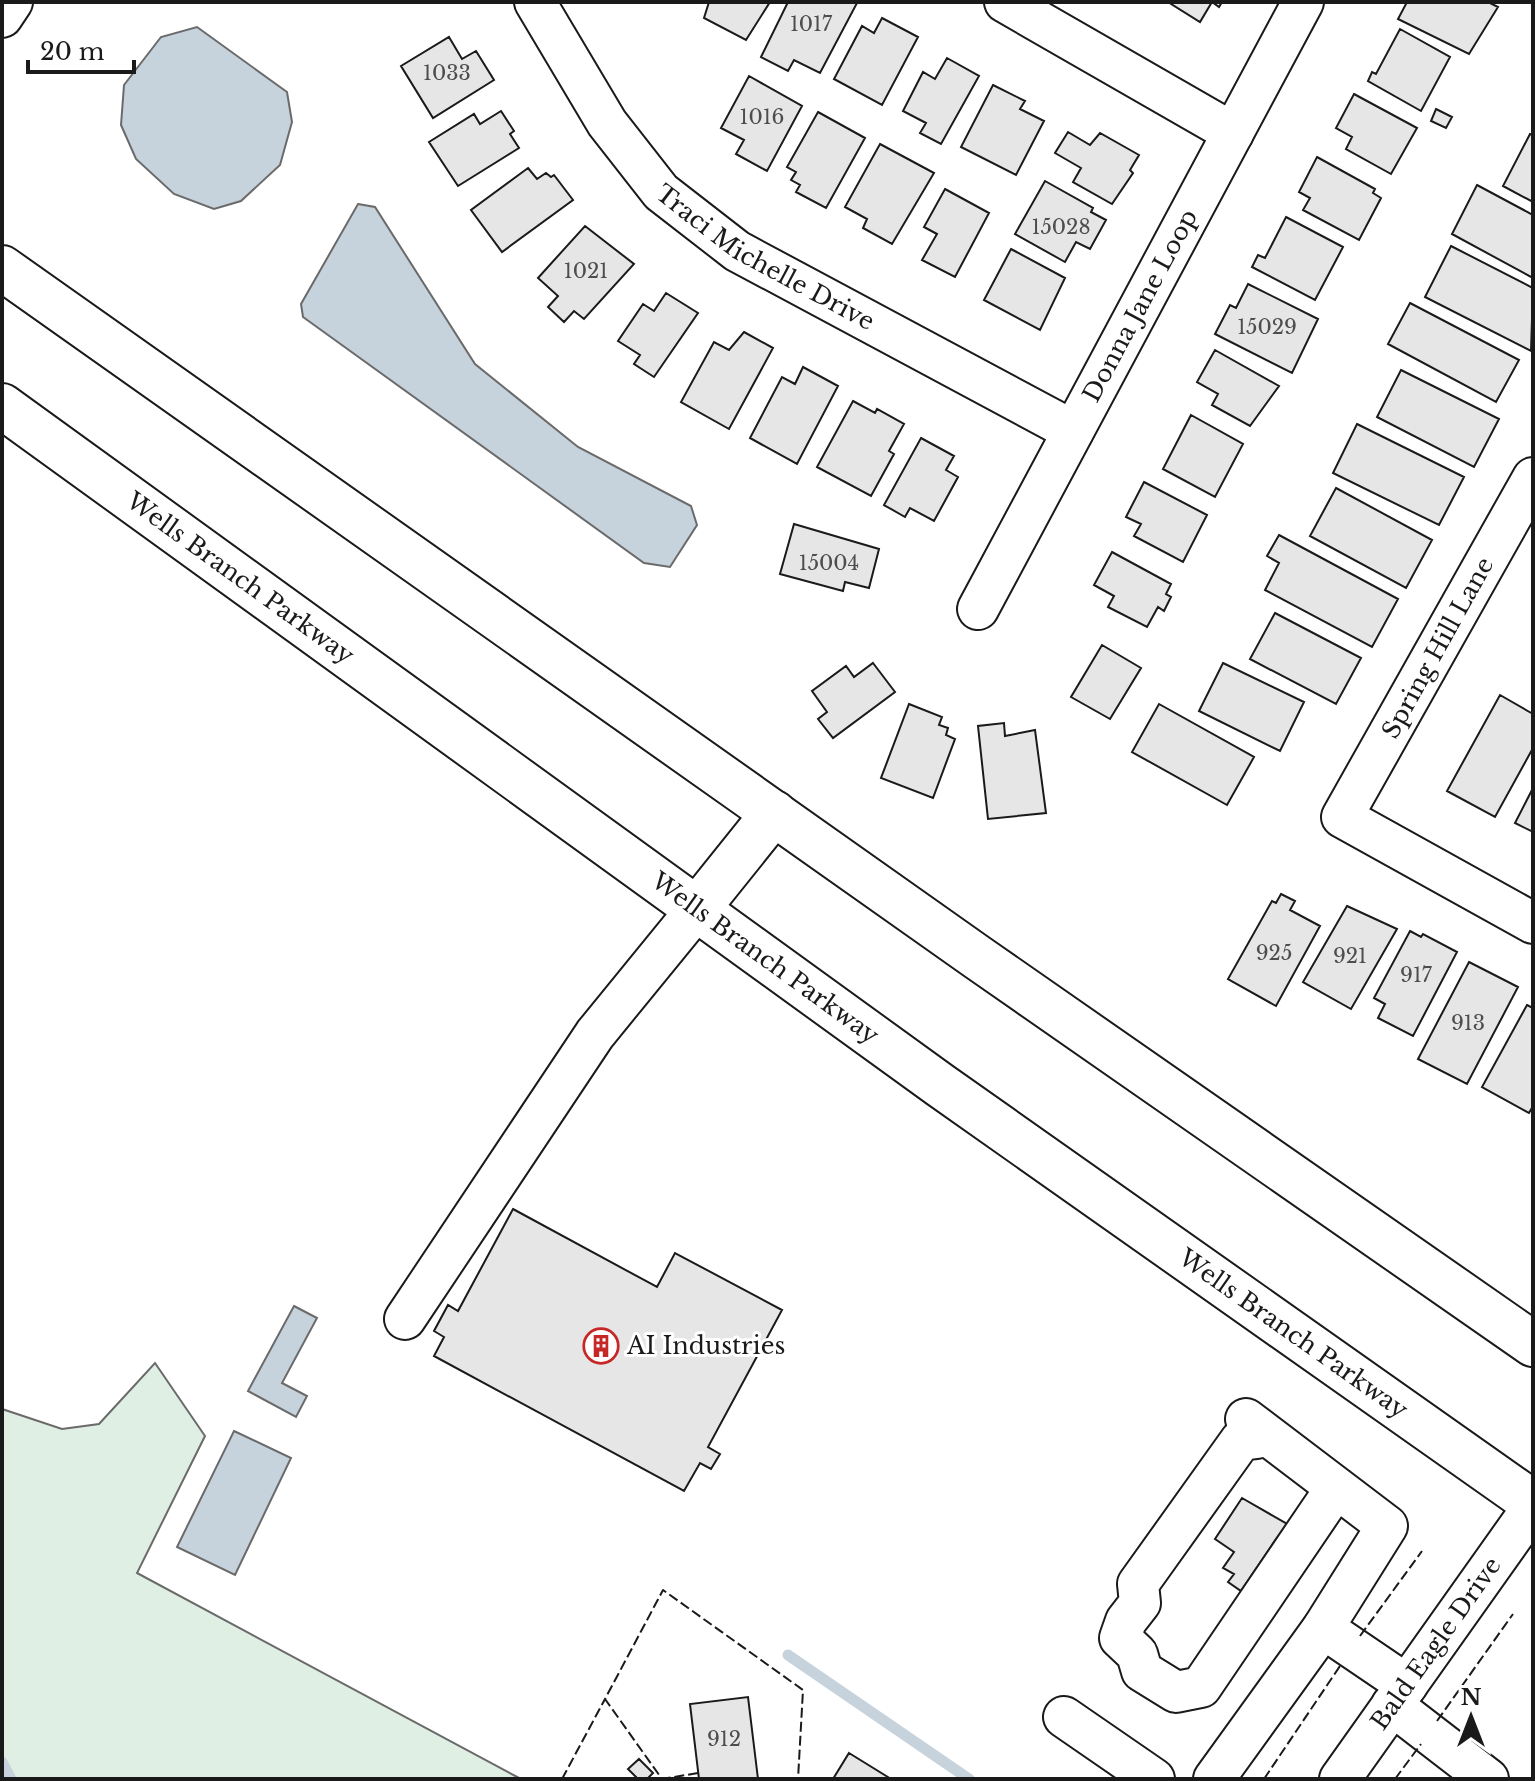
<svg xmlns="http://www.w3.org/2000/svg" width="1535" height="1781" viewBox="0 0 1535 1781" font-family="'Libre Baskerville',serif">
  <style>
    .green { fill: #e0efe3; stroke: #6a6a6a; stroke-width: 2 }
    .water { fill: #c6d2dc; stroke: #6a6a6a; stroke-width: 2 }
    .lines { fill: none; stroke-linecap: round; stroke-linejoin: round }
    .stream { stroke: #c6d2dc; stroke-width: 11 }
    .building { fill: #e6e6e6; stroke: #1a1a1a; stroke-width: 2 }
    .minor-casing { stroke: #1a1a1a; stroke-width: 44 }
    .major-casing { stroke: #1a1a1a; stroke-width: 48 }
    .minor { stroke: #fff; stroke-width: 40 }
    .major { stroke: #fff; stroke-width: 44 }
    .fence { stroke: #1a1a1a; stroke-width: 2; stroke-dasharray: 10 4; stroke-linecap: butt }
    .labels { text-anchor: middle; stroke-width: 6; stroke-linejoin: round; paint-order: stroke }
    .number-label { font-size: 20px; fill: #4d4d4d }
    .street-label { font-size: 24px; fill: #1a1a1a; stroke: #fff }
    .poi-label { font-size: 24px; fill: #1a1a1a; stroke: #fff; text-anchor: start }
  </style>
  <rect width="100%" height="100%" fill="#fff"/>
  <path class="green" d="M155 1363 205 1436 137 1573 521 1779H2V1409L62 1429 99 1424Z"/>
  <path class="water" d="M197 27 287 92 292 122 280 165 241 201 214 209 174 194 136 159 121 125 124 85 161 37Z
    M358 204 375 207 475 364 578 447 691 506 697 525 670 567 644 563 303 317 301 304Z
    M294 1306 317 1318 282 1383 307 1396 296 1417 248 1391Z
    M234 1431 291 1458 235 1575 177 1547Z"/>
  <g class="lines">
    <path class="stream" d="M788 1655 969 1779
      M2 1762 11 1779"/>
  </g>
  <path class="building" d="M709 2H770L746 40 704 18Z
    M788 2 857 3 820 73 794 60 788 71 761 57Z
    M1168 2H1222L1219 7 1212 2 1200 22Z
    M1407 2H1488L1498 7 1469 54 1398 19Z
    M882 18 918 37 882 105 834 79 862 26 874 33Z
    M1400 29 1450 57 1421 111 1368 81 1372 72 1376 74Z
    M449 37 462 59 476 51 494 80 433 118 401 66Z
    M947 58 979 76 941 144 920 133 926 123 903 111 923 72 935 79Z
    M749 76 802 106 767 171 736 154 744 140 721 128Z
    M993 85 1025 101 1020 109 1044 121 1016 175 961 147Z
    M1354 94 1417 128 1391 174 1346 149 1352 137 1336 128Z
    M1436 109 1452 117 1446 128 1431 121Z
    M501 111 514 131 510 134 519 148 458 186 429 142 474 114 480 124Z
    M818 112 865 138 826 208 796 192 800 185 791 180 796 172 787 167Z
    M1068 132 1090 145 1100 133 1139 155 1130 170 1133 173 1112 204 1073 182 1081 168 1055 153Z
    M1530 134 1533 135V202L1503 186Z
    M880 144 934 173 892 244 863 228 867 219 845 207Z
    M1317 157 1375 189 1373 193 1381 198 1359 240 1303 210 1310 198 1299 192Z
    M528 168 537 179 546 173 551 177 554 175 573 200 502 252 471 210Z
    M1045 181 1093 208 1091 212 1106 220 1090 249 1076 242 1065 262 1015 234Z
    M1477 185 1533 215V278L1452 234Z
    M945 189 989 213 955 277 922 260 937 234 924 227Z
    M1286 217 1343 247 1315 300 1252 267 1258 255 1265 258Z
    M585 226 634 264 584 319 574 311 564 322 548 307 558 296 538 278Z
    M1451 246 1533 288 1531 351 1425 297Z
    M1011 249 1065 278 1040 330 984 300Z
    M1248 284 1318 319 1292 373 1215 334 1230 305 1236 308Z
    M666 293 698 313 654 377 634 364 640 355 618 341 643 304 654 311Z
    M1410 303 1519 360 1496 402 1388 344Z
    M744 332 773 348 729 429 681 402 714 342 729 350Z
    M1215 350 1279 386 1250 426 1212 405 1218 394 1197 382Z
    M803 367 838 386 797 464 750 438 782 377 795 384Z
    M1401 370 1499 419 1474 467 1377 417Z
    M853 401 875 413 877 409 904 424 889 451 894 454 871 496 817 467Z
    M1191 415 1243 444 1215 497 1163 469Z
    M1357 424 1464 477 1439 525 1333 473Z
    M921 438 954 456 946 470 958 477 934 521 910 508 905 517 884 505Z
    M1144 482 1207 515 1183 562 1134 536 1141 524 1126 517Z
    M1336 488 1432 540 1406 588 1310 536Z
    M794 524 879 549 869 588 845 582 843 591 780 574Z
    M1279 535 1398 599 1372 647 1265 590 1279 563 1267 556Z
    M1112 552 1171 584 1166 594 1171 597 1164 611 1158 607 1147 627 1108 607 1114 596 1094 585Z
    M1275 613 1361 658 1336 704 1250 659Z
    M1102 645 1141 668 1110 719 1071 697Z
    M873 663 895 692 833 738 818 719 827 712 812 691 846 666 854 677Z
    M1223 663 1304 702 1280 751 1199 711Z
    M1500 695 1533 714V748L1495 817 1447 791Z
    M909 704 942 717 939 725 948 728 946 735 955 739 933 798 881 778Z
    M1159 704 1254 757 1227 805 1132 752Z
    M1004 723 1005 736 1035 730 1046 813 988 819 978 726Z
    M1533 788V832L1515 823Z
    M1281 894 1295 901 1290 910 1320 926 1276 1006 1228 979 1272 901 1276 903Z
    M1347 906 1397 929 1351 1009 1303 982Z
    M1410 931 1421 937 1423 934 1457 952 1413 1036 1378 1018 1385 1004 1374 998Z
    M1469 962 1518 987 1467 1084 1418 1059Z
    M1527 1005 1533 1008V1106L1529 1113 1482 1087Z
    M513 1209 657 1287 675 1253 782 1310 708 1447 720 1454 711 1469 700 1463 684 1491 434 1356 444 1337 434 1331 448 1305 458 1311Z
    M1242 1498 1296 1529 1286 1543 1277 1538 1241 1591 1228 1582 1234 1574 1223 1568 1234 1552 1215 1539Z
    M748 1697 758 1779H699L690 1704Z
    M849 1753 891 1779H833Z
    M639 1759 653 1773 647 1779H638L628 1769Z"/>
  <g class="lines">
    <defs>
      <g id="minor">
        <path id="s1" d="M535 2 607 123 661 192 737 251 1073 431"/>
        <path d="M1005 2 1233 133"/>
        <path d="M2 17 12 2"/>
        <path d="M1533 478 1342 817 1533 923"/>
        <path id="s2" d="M978 609 1303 2"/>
        <path d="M405 1319 595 1034 697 909"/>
        <path d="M1257 1438 1241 1440 1138 1584 1140 1603 1126 1621 1120 1638 1137 1654 1142 1671 1176 1692 1201 1687 1336 1488"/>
        <path d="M1323 1628 1407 1685"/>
        <path d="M1392 1705 1488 1779"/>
        <path d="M1064 1717 1154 1779"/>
        <path d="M1214 1779 1323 1628 1387 1526 1246 1419"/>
        <path id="s3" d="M1340 1779 1533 1507"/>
      </g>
      <g id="major">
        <path d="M2 268 977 957 1533 1344"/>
        <path id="s4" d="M2 406 940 1085 1533 1503"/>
        <path d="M697 909 774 813"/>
      </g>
    </defs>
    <use href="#minor" class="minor-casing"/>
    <use href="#major" class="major-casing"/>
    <use href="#minor" class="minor"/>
    <use href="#major" class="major"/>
    <path class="fence" d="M1360 1636 1422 1551
      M1437 1721 1513 1614
      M698 1773 662 1779 605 1699 663 1590 803 1690 798 1779
      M562 1779 605 1699
      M1264 1779 1342 1663
      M1395 1779 1421 1744"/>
  </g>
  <defs>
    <symbol id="building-ring" viewBox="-11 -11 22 22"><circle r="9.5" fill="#fff" stroke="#c62828" stroke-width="1.5"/><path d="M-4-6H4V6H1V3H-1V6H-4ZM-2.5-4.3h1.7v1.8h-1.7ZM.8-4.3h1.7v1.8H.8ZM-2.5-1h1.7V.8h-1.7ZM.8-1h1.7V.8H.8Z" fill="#c62828"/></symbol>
  </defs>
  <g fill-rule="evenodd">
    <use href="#building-ring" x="581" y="1326" width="40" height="40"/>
  </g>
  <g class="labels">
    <g class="number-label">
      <text x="811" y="31">1017</text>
      <text x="447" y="80">1033</text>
      <text x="762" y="124">1016</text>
      <text x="1061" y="234">15028</text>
      <text x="586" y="278">1021</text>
      <text x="1267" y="334">15029</text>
      <text x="829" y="570">15004</text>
      <text x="1274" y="960">925</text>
      <text x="1350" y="963">921</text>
      <text x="1416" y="982">917</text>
      <text x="1468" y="1030">913</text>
      <text x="724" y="1746">912</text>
    </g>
    <g class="street-label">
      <text dy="8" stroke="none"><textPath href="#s1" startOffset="352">Traci Michelle Drive</textPath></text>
      <text dy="8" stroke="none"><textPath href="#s2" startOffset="344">Donna Jane Loop</textPath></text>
      <text dy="8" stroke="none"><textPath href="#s4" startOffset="294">Wells Branch Parkway</textPath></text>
      <text transform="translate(1438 648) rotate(-61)" y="8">Spring Hill Lane</text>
      <text dy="8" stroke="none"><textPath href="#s4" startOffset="942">Wells Branch Parkway</textPath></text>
      <text dy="8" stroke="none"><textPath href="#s4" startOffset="1590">Wells Branch Parkway</textPath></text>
      <text dy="8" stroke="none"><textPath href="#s3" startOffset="166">Bald Eagle Drive</textPath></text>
    </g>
    <g class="poi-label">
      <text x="627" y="1354">AI Industries</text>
    </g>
  </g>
  <rect width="1535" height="1781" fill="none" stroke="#1a1a1a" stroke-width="8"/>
  <g transform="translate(1471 1717)" stroke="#ffffff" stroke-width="6" paint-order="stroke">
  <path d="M0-6L14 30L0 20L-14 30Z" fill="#1a1a1a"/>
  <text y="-12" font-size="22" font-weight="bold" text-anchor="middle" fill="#1a1a1a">N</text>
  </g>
  <path d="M28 60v12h106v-12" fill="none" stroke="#1a1a1a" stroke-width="4"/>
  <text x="40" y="60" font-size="24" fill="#1a1a1a" stroke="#ffffff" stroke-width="6" paint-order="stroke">20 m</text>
</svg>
